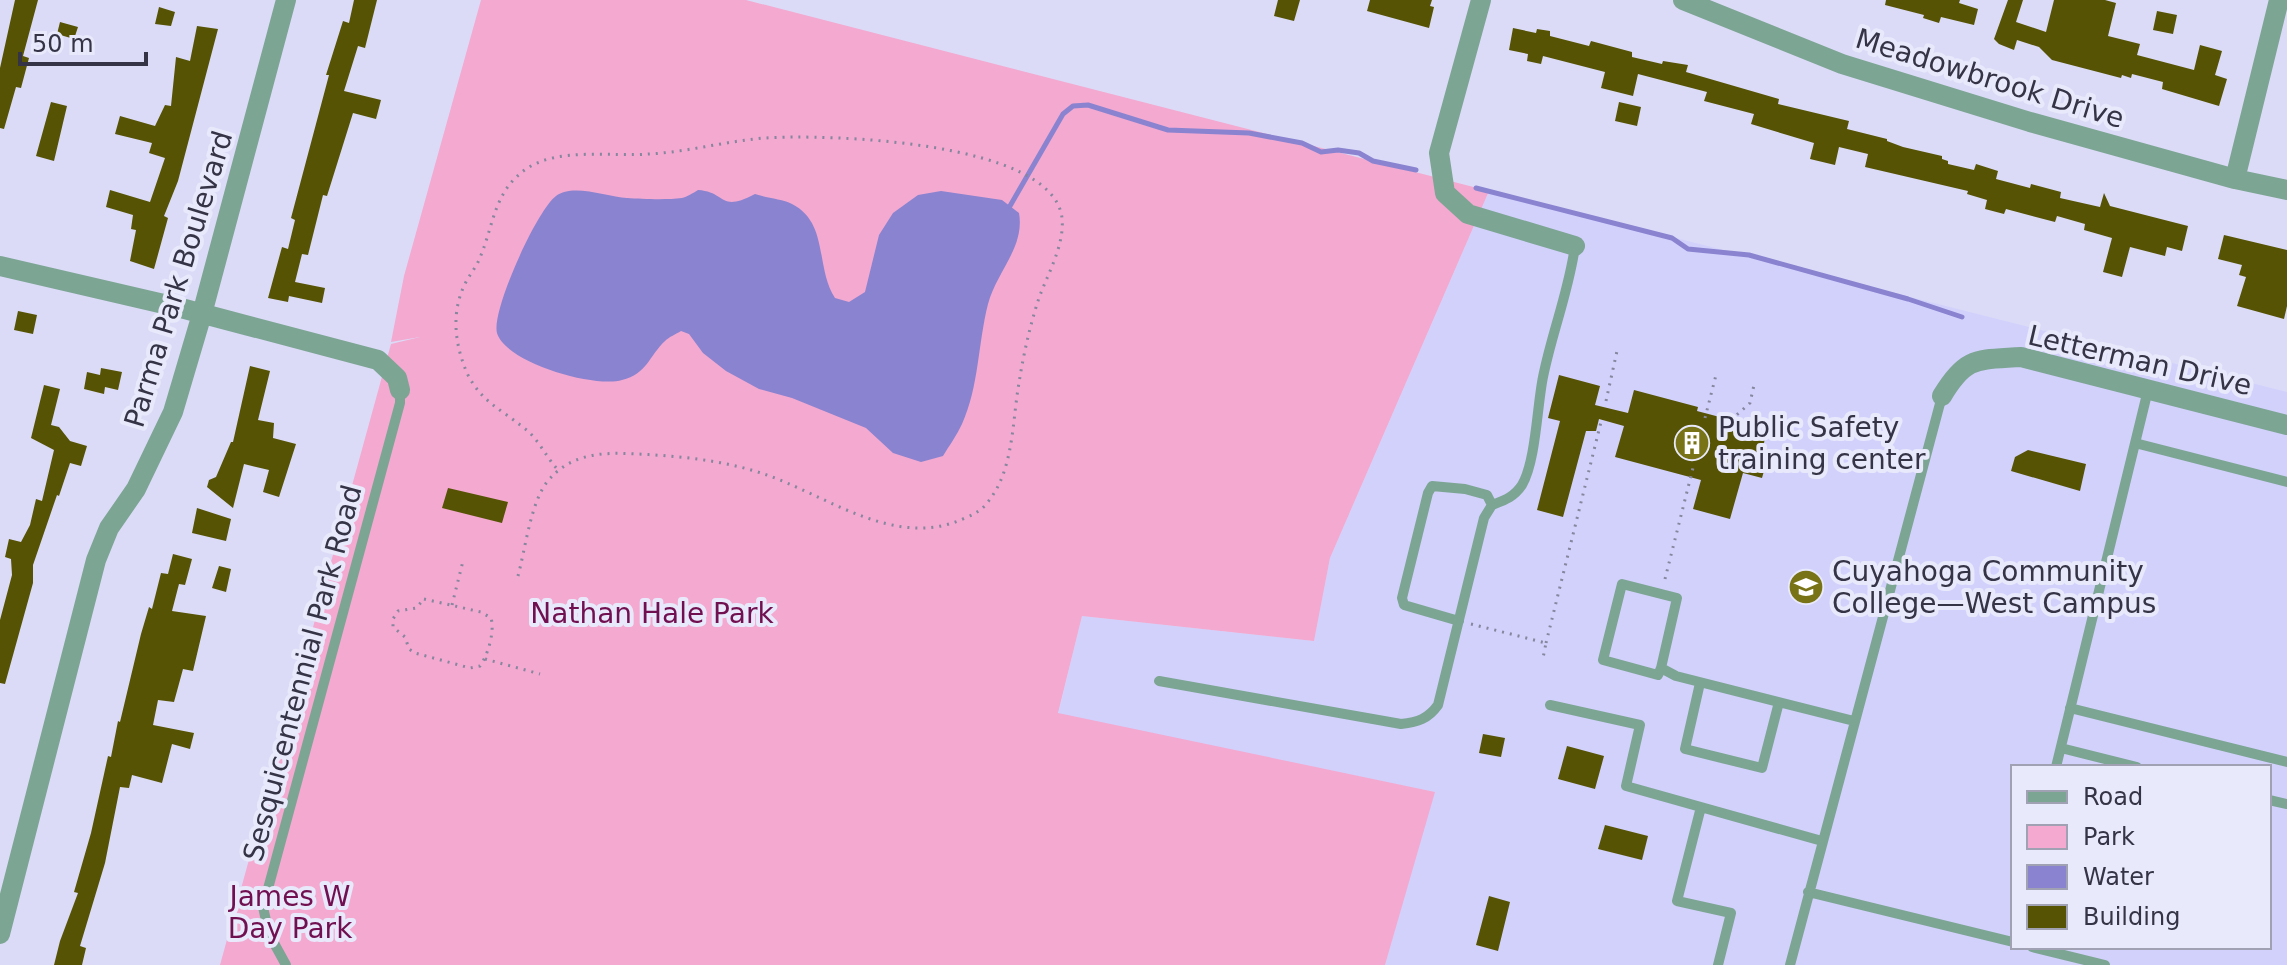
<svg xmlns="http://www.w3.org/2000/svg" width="2287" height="965" viewBox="0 0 2287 965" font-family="'DejaVu Sans',sans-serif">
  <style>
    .built { fill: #d2d1fc; fill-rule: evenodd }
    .green { fill: #f3a9d0 }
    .water { fill: #8983d0 }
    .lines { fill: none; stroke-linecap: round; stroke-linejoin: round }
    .stream { stroke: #8983d0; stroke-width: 5 }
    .building { fill: #565304 }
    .path { stroke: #86869d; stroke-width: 3; stroke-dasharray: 2 6; stroke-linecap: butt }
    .service { stroke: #7da594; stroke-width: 10 }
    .minor { stroke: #7da594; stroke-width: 20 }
    .labels { text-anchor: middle; stroke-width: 8; stroke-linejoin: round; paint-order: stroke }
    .street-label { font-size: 28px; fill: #353447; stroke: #e9e9fc }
    .poi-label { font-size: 28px; fill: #353447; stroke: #e9e9fc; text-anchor: start }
    .park-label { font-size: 28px; fill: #711050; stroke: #e9e9fc }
  </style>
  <rect width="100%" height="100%" fill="#dbdbf7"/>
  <path class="built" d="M1489 191 2287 392V965H1385L1434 792 1058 714 1082 616 1314 641 1330 558ZM2013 767H2269V947H2013Z"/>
  <path class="green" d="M481 0H746L1489 191 1330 558 1314 641 1082 616 1058 713 1435 792 1385 965H220L391 344 420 337 391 342 404 276Z"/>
  <path class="water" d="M698 190C727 192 719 213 755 194 766 198 782 199 792 204 829 223 815 267 835 298L849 302 865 292 879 235 893 213 918 195 941 191 1002 200 1019 213C1025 247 997 271 988 304 978 343 979 387 962 424 957 435 949 446 943 456L921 462 893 453 866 428 792 398 759 389 726 371 703 353 689 334 681 331C676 334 669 337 665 341 649 356 647 374 622 380 594 388 506 363 497 333 491 311 537 210 556 196 573 183 607 197 627 198 642 199 667 200 682 198 687 197 693 193 698 190Z"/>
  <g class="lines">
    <path class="stream" d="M1476 188 1672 238 1688 249 1749 255 1908 299 1962 317
      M1010 206 1063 114 1073 106 1088 105 1168 130 1249 133 1302 143 1321 152 1338 150 1359 153 1373 161 1416 170"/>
  </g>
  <path class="building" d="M15 0H38L23 56 29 58 21 88 16 87 4 129 0 128V68Z
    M354 0H377L365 48 358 46 344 91 381 100 376 119 353 113 327 196 323 195 308 255 302 254 295 282 325 288 322 303 289 296 288 302 268 298 282 247 288 249 295 220 291 218 329 75H326L343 21 349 23Z
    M1278 0H1300L1294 21 1274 16Z
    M1370 0H1432L1430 6 1434 7 1429 28 1367 11Z
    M1886 0H1960L1959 3 1978 9 1974 25 1941 17 1939 23 1923 18 1924 15 1885 5Z
    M2008 0H2023L2016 22 2046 32 2054 0H2105L2116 3 2108 36 2140 44 2137 55 2194 70 2200 45 2222 51 2215 75 2227 79 2219 106 2162 89 2163 82 2132 74 2131 78 2122 75 2121 78 2052 60 2039 47 2017 40 2014 50 1999 44 1994 39Z
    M159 7 175 12 171 26 155 24Z
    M2157 11 2177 15 2173 34 2153 30Z
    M60 22 78 27 74 39 57 34Z
    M197 26 218 29 178 181 164 216 168 218 154 269 130 261 136 230 131 229 133 215 106 207 110 190 150 202 165 158 149 153 152 143 115 134 120 116 155 126 165 105 171 106 176 57 190 61Z
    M1513 28 1536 33 1537 29 1550 31V36L1589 46 1591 41 1632 52V57L1662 64 1663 61 1688 65 1686 72 1779 99 1778 104 1849 121 1847 129 1887 139V141L1903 147 1942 156V159L1948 161V164L1974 170 1976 164 1998 171 1996 179 2030 188 2031 184 2061 192 2060 198 2100 207 2104 193 2110 206 2188 226 2182 251 2167 247 2165 256 2130 247 2122 277 2103 272 2112 238 2084 230 2085 224 2057 216 2055 222 2006 209 2004 214 1985 209 1987 200 1967 194 1968 191 1865 167 1868 154 1839 147 1835 165 1810 159 1814 143 1751 124 1754 114 1704 101 1707 92 1638 74 1633 96 1601 88 1605 72 1543 56 1541 64 1527 61 1528 54 1509 50Z
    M51 102 67 106 54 161 36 156Z
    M1619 102 1641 107 1637 126 1615 121Z
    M2224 235 2287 250V306L2284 319 2237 306 2246 277 2239 275 2242 265 2218 259Z
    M18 311 37 315 33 334 14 330Z
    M250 366 270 371 258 420 274 423 273 438 296 444 279 497 263 492 269 470 244 464 233 508 207 487 209 480 216 477 231 442H233Z
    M101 368 122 372 118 390 105 387 104 394 84 389 87 372 100 375Z
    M1559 375 1600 386 1595 405 1628 413 1634 390 1698 407 1697 411 1750 425 1748 433 1765 438 1763 448 1770 450 1762 478 1743 473 1730 519 1693 509 1701 480 1615 457 1624 426 1599 419 1596 431H1586L1563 517 1537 510 1560 421 1548 418Z
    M44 385 60 389 51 425 59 427 70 441 87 446 81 466 70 463 59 496 57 495 33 565V583L5 684 0 683V620L12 575 11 559 5 557 9 539 21 542 30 525 36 499 42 501 54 450 31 438Z
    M2028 450 2086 464 2080 491 2011 471 2015 457Z
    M448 488 508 502 502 523 442 508Z
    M197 508 231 519 226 541 192 533Z
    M173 554 192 559 185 585 179 584 172 611 206 616 193 671 183 669 174 702 158 700 153 725 194 733 190 749 172 744 162 783 132 775 129 788 120 787 105 863 80 946 86 948 82 965H54L60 941 78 893 74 892 91 833 108 756 111 757 118 721 120 722 141 634 149 607 152 609 161 573 168 574Z
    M219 566 231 569 226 592 212 588Z
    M1483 734 1505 738 1501 757 1479 753Z
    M1567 746 1604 756 1595 789 1558 779Z
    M1605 825 1648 836 1642 860 1598 849Z
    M1489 896 1510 902 1498 951 1476 945Z"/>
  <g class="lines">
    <path class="path" d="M1606 401 1617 351
      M1705 418 1716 375
      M1731 420 1750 403 1754 385
      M518 576C525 550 531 502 547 482 570 453 603 452 637 454 679 456 721 460 761 473 826 494 895 551 965 518 974 514 981 511 987 503 1014 471 1012 422 1019 383 1023 357 1029 330 1037 304 1045 278 1065 247 1062 218 1053 140 824 134 765 138 726 141 688 152 649 154 612 157 558 147 526 169 492 193 494 228 478 262 474 270 468 277 464 286 451 314 455 345 467 373 481 402 501 409 524 428 538 438 546 457 558 470
      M1665 579 1694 464
      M424 599 481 612 491 618C495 631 488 655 480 666L470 668 415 653 409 649 405 637 393 627V619L398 611 416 608Z
      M452 605 463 561
      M1471 624 1546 643 1543 658
      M1546 643 1601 422
      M485 659 540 674"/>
    <path class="service" d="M2135 443 2287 482
      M1459 621 1404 605 1402 598 1428 493 1432 486 1465 489 1487 495 1492 505
      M1661 668 1658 675 1603 660 1622 584 1677 598 1661 668 1676 676 1854 721
      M1159 681 1401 724C1418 722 1428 719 1438 705L1484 518 1492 505C1505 500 1514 497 1522 485 1536 461 1537 406 1543 377 1552 332 1569 291 1575 246
      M1700 683 1685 749 1762 768 1779 702
      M1550 705 1640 725 1626 786 1822 841
      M2070 708 2287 762
      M2061 748 2137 767
      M2056 767 2148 390
      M2269 800 2287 804
      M1701 807 1677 901 1731 913 1718 965
      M1808 892 2013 942
      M2032 947 2105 965
      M286 965 269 934 263 907 400 403V390
      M1790 965 1942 396"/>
    <path class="minor" d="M1481 0 1439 153 1445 193 1468 214 1575 246
      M1683 0 1842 64 2030 122 2235 179 2287 190
      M2235 179 2279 0
      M0 266 181 308 378 360 397 378 400 390
      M1942 396C1966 356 1977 360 2021 357L2287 425
      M0 934 96 560 109 528 136 489 173 412 202 314 286 0"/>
  </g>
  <defs>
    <symbol id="building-disc" viewBox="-11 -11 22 22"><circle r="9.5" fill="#787316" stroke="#e9e9fc"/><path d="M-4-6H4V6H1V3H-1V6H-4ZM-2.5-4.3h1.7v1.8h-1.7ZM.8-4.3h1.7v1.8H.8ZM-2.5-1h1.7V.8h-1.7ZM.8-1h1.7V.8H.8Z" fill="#fff"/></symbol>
    <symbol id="university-disc" viewBox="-11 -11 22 22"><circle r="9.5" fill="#787316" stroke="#e9e9fc"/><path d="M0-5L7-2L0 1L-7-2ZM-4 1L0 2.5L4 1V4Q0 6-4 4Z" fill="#fff"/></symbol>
  </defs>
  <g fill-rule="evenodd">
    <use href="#building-disc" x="1672" y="423" width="40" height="40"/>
    <use href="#university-disc" x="1786" y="567" width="40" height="40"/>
  </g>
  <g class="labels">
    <g class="street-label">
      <text transform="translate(1990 78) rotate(17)" y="10">Meadowbrook Drive</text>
      <text transform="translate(178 279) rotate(-73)" y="10">Parma Park Boulevard</text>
      <text transform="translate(2140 360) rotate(13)" y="10">Letterman Drive</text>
      <text transform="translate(302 673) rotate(-75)" y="10">Sesquicentennial Park Road</text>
    </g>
    <g class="poi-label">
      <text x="1718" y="437">Public Safety<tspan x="1718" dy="32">training center</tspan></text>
      <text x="1832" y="581">Cuyahoga Community<tspan x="1832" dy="32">College—West Campus</tspan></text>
    </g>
    <g class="park-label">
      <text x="652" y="623">Nathan Hale Park</text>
      <text x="290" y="906">James W<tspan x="290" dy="32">Day Park</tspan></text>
    </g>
  </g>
  <rect x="2011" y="765" width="260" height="184" fill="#e9e9fc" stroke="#a1a1b4" stroke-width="2"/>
  <rect x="2027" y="791" width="40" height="12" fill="#7da594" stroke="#a1a1b4" stroke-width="2"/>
  <text x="2083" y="805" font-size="24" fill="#353447">Road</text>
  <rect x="2027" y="825" width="40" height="24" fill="#f3a9d0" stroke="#a1a1b4" stroke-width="2"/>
  <text x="2083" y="845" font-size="24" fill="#353447">Park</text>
  <rect x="2027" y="865" width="40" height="24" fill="#8983d0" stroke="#a1a1b4" stroke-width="2"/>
  <text x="2083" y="885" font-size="24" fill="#353447">Water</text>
  <rect x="2027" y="905" width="40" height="24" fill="#565304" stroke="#a1a1b4" stroke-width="2"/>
  <text x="2083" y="925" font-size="24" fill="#353447">Building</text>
  <path d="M20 52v12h126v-12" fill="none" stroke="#353447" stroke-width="4"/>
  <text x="32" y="52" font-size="24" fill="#353447" stroke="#e9e9fc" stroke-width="6" paint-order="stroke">50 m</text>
</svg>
